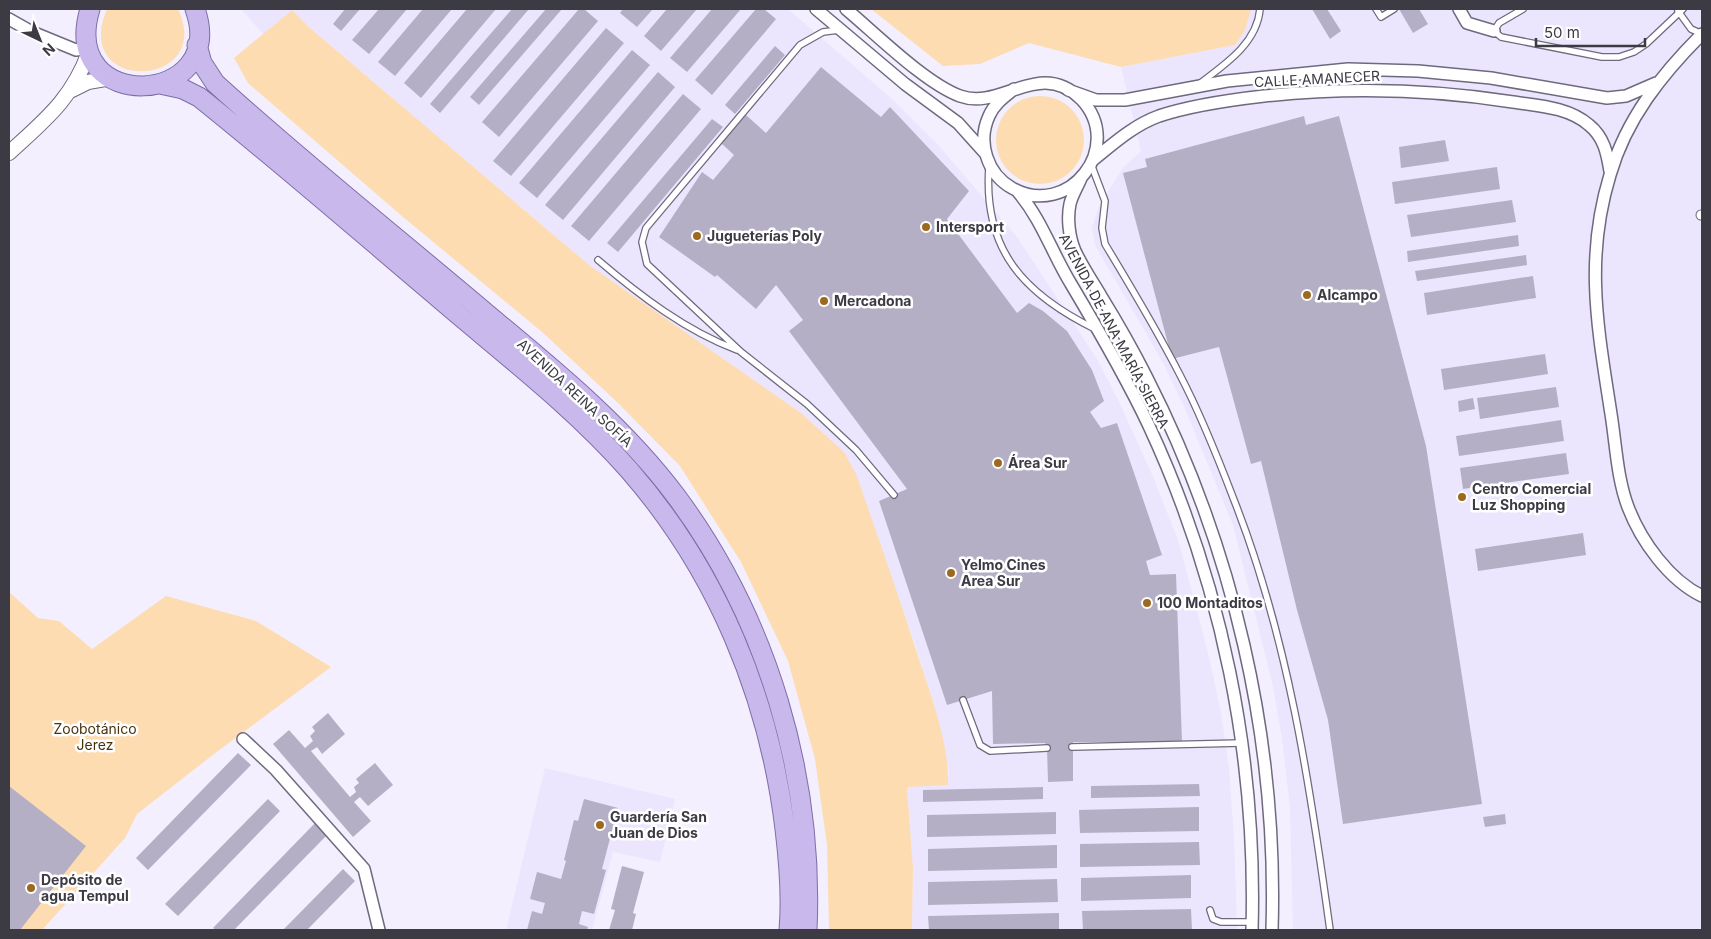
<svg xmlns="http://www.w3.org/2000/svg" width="1711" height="939" viewBox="0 0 1711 939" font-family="Inter,sans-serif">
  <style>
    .built { fill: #ebe5fe }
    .green { fill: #fddcb2 }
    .building { fill: #b5afc6 }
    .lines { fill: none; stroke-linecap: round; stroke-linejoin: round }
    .service-casing { stroke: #6f697e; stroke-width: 8 }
    .pedestrian-casing { stroke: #6f697e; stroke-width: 11 }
    .minor-casing { stroke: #6f697e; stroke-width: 14 }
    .tertiary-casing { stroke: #6f697e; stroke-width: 16 }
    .primary-casing { stroke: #7f6da7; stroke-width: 21 }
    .service { stroke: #fff; stroke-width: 5.5 }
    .pedestrian { stroke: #fff; stroke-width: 9 }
    .minor { stroke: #fff; stroke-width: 11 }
    .tertiary { stroke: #fff; stroke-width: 14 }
    .primary { stroke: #c8b8eb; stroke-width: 19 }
    .poi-dot { fill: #9b6a1e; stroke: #fff; stroke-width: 2 }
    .labels { text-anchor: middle; stroke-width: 5; stroke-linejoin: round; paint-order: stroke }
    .street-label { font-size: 14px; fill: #3c3a43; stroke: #fff }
    .poi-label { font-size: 14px; font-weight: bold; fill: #3c3a43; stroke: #fff; text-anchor: start }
    .park-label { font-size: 14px; fill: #4a320c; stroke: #fff }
  </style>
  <rect width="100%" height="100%" fill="#f3effe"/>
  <path class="built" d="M241 9H788L892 99 938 145 1017 237 1097 359 1119 402 1154 479 1179 543 1209 657 1221 713 1229 769 1234 839 1237 930H912L913 868 907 786 948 785 949 771 933 702 914 641 844 452 801 413 589 265 310 28 292 10 263 34Z
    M1251 9H1702V930H1293L1290 808 1282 738 1272 682 1233 525 1183 404 1162 361 1095 245 1092 228 1099 207 1111 187 1123 168 1141 151 1121 67 1235 45Z
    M545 768 675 799 660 862 613 852 592 930H506Z"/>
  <path class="green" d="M107 9H178C216 89 70 95 107 9Z
    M871 9H1251L1245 30 1235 45 1121 67 1029 43 980 64 943 66Z
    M292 10 310 28 589 265 801 413 844 452 856 474C878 536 899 597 919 659 931 695 950 747 948 785L907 787 913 868 912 930H829L827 845 815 759 788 661 741 562 680 466 617 402 541 331 403 217 248 83 234 58Z
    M996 140a44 44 0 1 1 88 0a44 44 0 1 1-88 0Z
    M9 592 38 618 59 621 92 649 166 596 256 621 331 667 214 754 137 814 125 838 42 930H9Z"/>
  <path class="building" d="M345 9H360L341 31 333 24Z
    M379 9H407L369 54 352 40Z
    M423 9H452L395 76 378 62Z
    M467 9H496L421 98 404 83Z
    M512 9H529L440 113 430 104Z
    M546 9H562L479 105 470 97Z
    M579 9H584L598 21 499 137 482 122Z
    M623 9H653L637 27 620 13Z
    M667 9H697L661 51 644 36Z
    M712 9H741L687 72 670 58Z
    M756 9H764L776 19 712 95 695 80Z
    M1312 9H1327L1341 31 1330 39Z
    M1399 9H1419L1428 24 1413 33Z
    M606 28 624 43 511 176 493 161Z
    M775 46 785 55 735 114 725 105Z
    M632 50 650 65 537 198 519 183Z
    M821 67 881 117 890 107 969 191 947 219 1017 313 1029 303 1043 311 1067 331 1092 370 1104 401 1090 412 1101 428 1117 423 1162 555 1146 561 1150 575 1176 574 1182 742H1073V781L1048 782 1047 748 1045 743 993 744 992 691 947 705 879 501 907 489 789 331 803 320 776 285 756 309 717 275 715 277 659 237 702 172 713 180 734 155 721 143 746 115 766 133Z
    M658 72 675 87 563 220 545 205Z
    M683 94 701 109 589 241 571 226Z
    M1304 116 1306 125 1339 116 1426 446 1482 804 1343 824 1328 720 1297 610 1261 461 1251 464 1219 347 1172 359 1123 173 1147 167 1145 159Z
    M712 119 723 127 618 252 607 243Z
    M1445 140 1449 161 1401 168 1399 147Z
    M1497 167 1500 189 1395 204 1392 182Z
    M1512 200 1516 222 1411 237 1407 215Z
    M1518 235 1519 246 1408 262 1407 251Z
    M1526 255 1527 265 1417 281 1415 271Z
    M1533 276 1536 298 1427 315 1424 293Z
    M1545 354 1548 374 1444 390 1441 369Z
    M1556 387 1559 407 1480 419 1477 398Z
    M1473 398 1475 409 1459 412 1458 401Z
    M1561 420 1564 441 1459 456 1456 436Z
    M1566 453 1569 474 1463 489 1460 468Z
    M1583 533 1586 555 1478 571 1475 549Z
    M328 713 345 734 322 754 317 747 311 751 350 797 356 792 354 787 359 783 356 779 375 763 393 785 368 806 360 797 354 802 371 821 353 837 273 744 289 730 305 748 313 741 310 736 315 731 312 727Z
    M238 753 251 765 148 870 136 858Z
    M1199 784 1200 796 1091 798V786Z
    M9 786 86 846 20 930H9Z
    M1043 787V799L923 802V790Z
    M268 799 280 811 178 916 165 904Z
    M584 799 618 808 602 869 606 870 594 914 582 911 579 924 588 927 587 930H527L532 911 542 914 545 903 530 899 537 872 561 879 566 861 564 860 574 820 578 821Z
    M1199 807V831L1080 833 1079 810Z
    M1056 812V834L927 837V815Z
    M1505 814 1506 824 1485 827 1483 817Z
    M316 822 328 834 234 930H216L213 928Z
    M1199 842 1200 865 1080 867V844Z
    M1057 845V868L928 871V849Z
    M622 866 644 872 633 913 636 914 632 930H609L615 910 611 909Z
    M343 869 355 881 307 930H283Z
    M1191 875V898L1081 901V878Z
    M1057 879 1058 902 928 905V882Z
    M1191 909 1192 930H1083L1082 911Z
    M1059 913V930H929L928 916Z"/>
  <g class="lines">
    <defs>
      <path id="service" d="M1376 9 1381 17 1394 9
        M1523 9 1499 23 1494 31 1501 37 1602 57H1619L1634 52 1646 44 1683 9
        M1678 11 1691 29 1702 34
        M839 30 823 32 800 45 646 228 642 242 647 264 741 352 807 404 856 450 894 495
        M1199 84C1224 65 1257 44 1260 9
        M1091 164 1105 201 1102 228 1105 244C1131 287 1157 330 1180 375 1201 415 1218 458 1234 500 1288 637 1310 785 1330 930
        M989 167C983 250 1024 294 1095 329
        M598 260C639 295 686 331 737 350
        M963 700 980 745 990 751 1047 748
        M1072 747 1242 743
        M1210 910 1213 919 1221 922H1253"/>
      <path id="pedestrian" d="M1701 215H1702"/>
      <path id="minor" d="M816 9 905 84 958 123 985 153
        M846 9C876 34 925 83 960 96 1001 111 1039 58 1081 99 1126 146 1069 220 1012 188 987 174 977 142 989 116 994 104 1004 97 1014 89
        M1459 9 1467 23 1494 31
        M9 19 32 32 76 50 88 48
        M1702 34C1662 74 1626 119 1610 175 1584 260 1598 329 1611 414 1616 445 1617 478 1628 507 1641 541 1669 580 1702 596
        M1068 90 1096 100H1125L1227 81 1348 69 1418 71 1491 78 1607 98 1626 96 1656 83
        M1093 160C1114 143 1134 125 1159 116 1192 105 1229 100 1264 96 1348 87 1430 89 1513 102 1539 106 1568 107 1589 125 1604 137 1607 153 1610 171
        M1081 178C1078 186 1072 195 1070 204 1067 218 1069 237 1075 251 1082 266 1092 281 1101 296 1117 322 1132 348 1146 376 1233 546 1278 739 1272 930
        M1018 192C1042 220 1052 253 1071 284 1099 331 1126 377 1149 426 1222 583 1257 758 1252 930
        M243 739 276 770 364 869 379 930"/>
      <path id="tertiary" d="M72 90 88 82 111 78
        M9 153C45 120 72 99 89 52"/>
      <path id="primary" d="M90 9C58 116 230 107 195 9
        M197 45 202 63 215 83C305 165 400 240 493 319 558 373 625 428 676 496 768 620 814 777 807 930
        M160 84 183 89 199 97C279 161 356 228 434 294 500 351 572 405 629 470 717 571 769 696 785 829 789 862 792 896 789 930"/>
    </defs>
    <use href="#service" class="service-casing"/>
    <use href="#pedestrian" class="pedestrian-casing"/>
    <use href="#minor" class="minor-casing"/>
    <use href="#tertiary" class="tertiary-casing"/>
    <use href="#primary" class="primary-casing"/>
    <use href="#service" class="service"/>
    <use href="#pedestrian" class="pedestrian"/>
    <use href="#minor" class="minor"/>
    <use href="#tertiary" class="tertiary"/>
    <use href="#primary" class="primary"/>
  </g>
  <g class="poi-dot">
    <circle cx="926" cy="227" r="5"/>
    <circle cx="697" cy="236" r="5"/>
    <circle cx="1307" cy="295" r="5"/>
    <circle cx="824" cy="301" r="5"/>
    <circle cx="998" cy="463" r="5"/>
    <circle cx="1462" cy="497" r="5"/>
    <circle cx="951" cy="573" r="5"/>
    <circle cx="1147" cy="603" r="5"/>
    <circle cx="600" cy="825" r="5"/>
    <circle cx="31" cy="888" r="5"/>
  </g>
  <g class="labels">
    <g class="street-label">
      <text transform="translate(1317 79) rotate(-3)" y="5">CALLE AMANECER</text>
      <text transform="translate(1114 331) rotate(62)" y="5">AVENIDA DE ANA MARÍA SIERRA</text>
      <text transform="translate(575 393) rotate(43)" y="5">AVENIDA REINA SOFÍA</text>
    </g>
    <g class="poi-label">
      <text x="936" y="232">Intersport</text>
      <text x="707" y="241">Jugueterías Poly</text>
      <text x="1317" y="300">Alcampo</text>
      <text x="834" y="306">Mercadona</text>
      <text x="1008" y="468">Área Sur</text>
      <text x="1472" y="494">Centro Comercial<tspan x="1472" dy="16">Luz Shopping</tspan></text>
      <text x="961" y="570">Yelmo Cines<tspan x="961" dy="16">Area Sur</tspan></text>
      <text x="1157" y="608">100 Montaditos</text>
      <text x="610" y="822">Guardería San<tspan x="610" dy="16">Juan de Dios</tspan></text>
      <text x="41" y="885">Depósito de<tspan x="41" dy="16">agua Tempul</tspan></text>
    </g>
    <g class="park-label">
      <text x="95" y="734">Zoobotánico<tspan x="95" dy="16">Jerez</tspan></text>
    </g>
  </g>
  <rect width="1711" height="939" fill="none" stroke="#3c3a43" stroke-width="20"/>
  <g transform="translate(40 40) rotate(137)" stroke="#ffffff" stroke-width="4" paint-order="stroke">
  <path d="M0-4L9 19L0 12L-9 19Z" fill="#3c3a43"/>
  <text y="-8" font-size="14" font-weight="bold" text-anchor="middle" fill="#3c3a43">N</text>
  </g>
  <path d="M1536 38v8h109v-8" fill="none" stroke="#3c3a43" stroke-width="2.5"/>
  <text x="1544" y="38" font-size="15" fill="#3c3a43" stroke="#ffffff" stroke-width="4" paint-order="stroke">50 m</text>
</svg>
